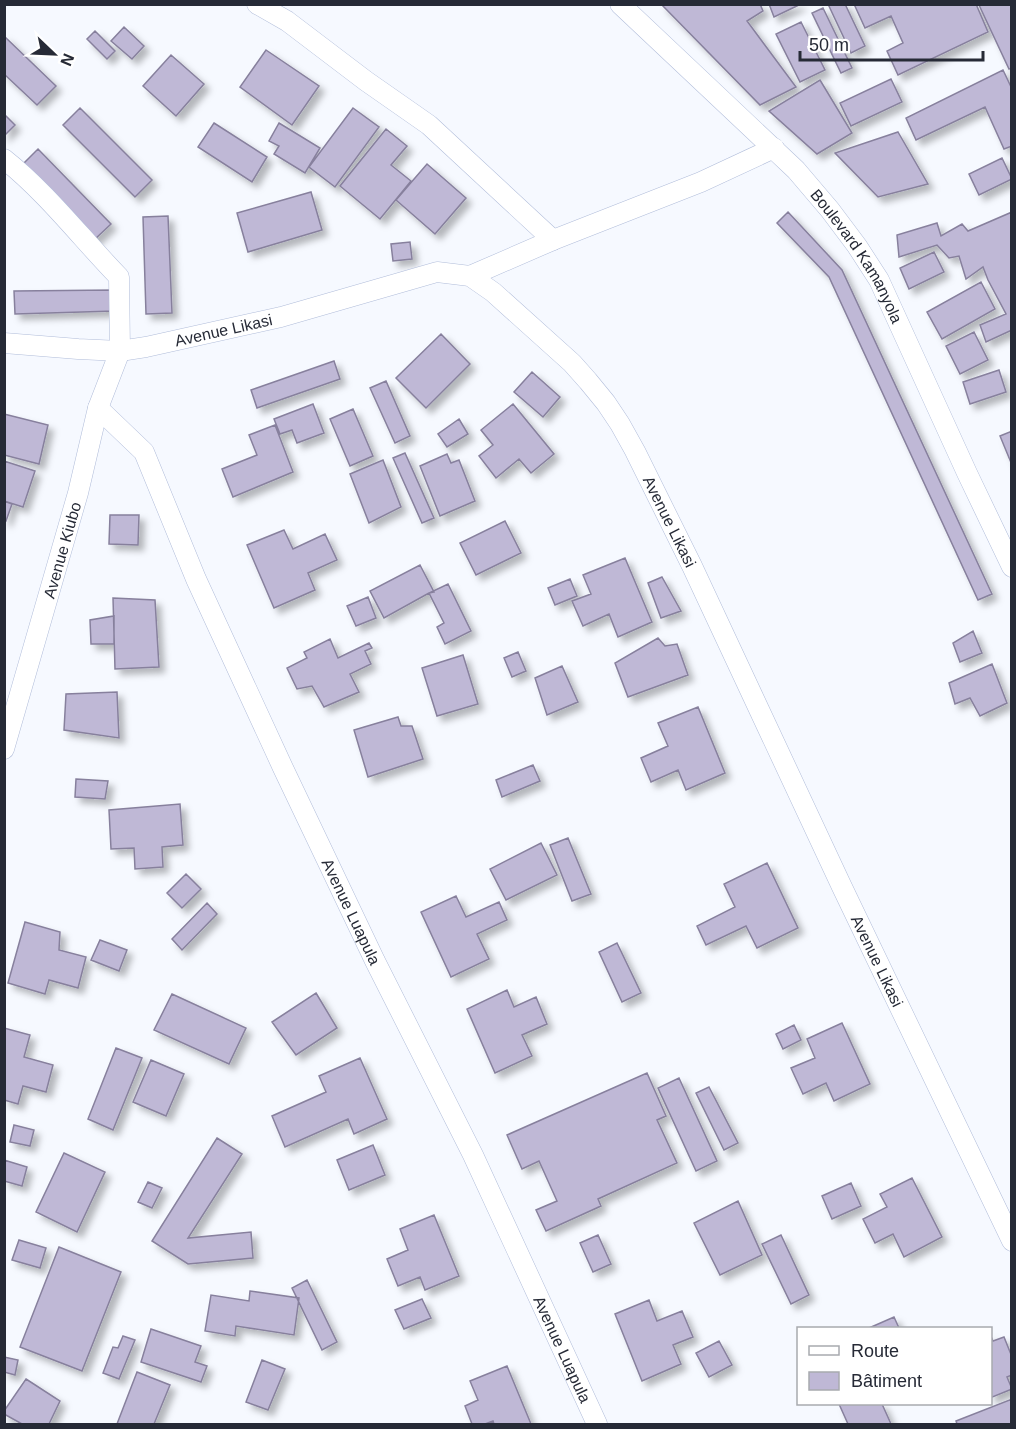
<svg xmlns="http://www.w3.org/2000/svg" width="1016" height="1429" viewBox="0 0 1016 1429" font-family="Helvetica,sans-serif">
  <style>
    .building { fill: #bfb8d6; stroke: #87809d; stroke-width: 1.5; filter: url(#shadow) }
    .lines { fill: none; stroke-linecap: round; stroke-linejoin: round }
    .minor-casing { stroke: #b1bdda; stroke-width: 21 }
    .minor { stroke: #fff; stroke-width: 20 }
    .labels { text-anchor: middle; stroke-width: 5; stroke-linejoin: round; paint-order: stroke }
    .street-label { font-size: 16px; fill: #262a36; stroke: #fff }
  </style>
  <defs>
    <filter id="shadow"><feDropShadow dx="5.5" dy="5.5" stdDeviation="3" flood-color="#0004"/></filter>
  </defs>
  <rect width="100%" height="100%" fill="#f6f9ff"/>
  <path class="building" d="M661 4H760L763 11 747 21 796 87 760 105Z
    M769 4H801L774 17Z
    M828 4H845L865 46 851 53Z
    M854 4H976L988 32 898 75 887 51 903 43 891 16 865 28Z
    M1012 4V68L1009 69 979 5Z
    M823 8 852 68 841 73 812 13Z
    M801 22 825 70 800 82 776 34Z
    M124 27 144 46 132 59 111 41Z
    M95 31 115 51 107 59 87 39Z
    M4 36 56 86 37 105 4 74Z
    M266 50 319 86 292 125 240 87Z
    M171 55 204 84 176 116 143 86Z
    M1003 70 1012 89V146L1004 149 985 107 916 140 906 118Z
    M891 79 902 102 851 126 840 103Z
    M820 80 852 133 817 154 769 111Z
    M80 108 152 180 135 197 63 125Z
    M353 108 379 127 335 187 309 167Z
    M4 114 15 125 4 136Z
    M214 123 267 157 252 182 198 147Z
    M279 123 320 148 305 173 274 154 279 146 269 141Z
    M386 129 407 146 391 165 411 181 380 219 340 186Z
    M898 132 928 184 878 197 835 153Z
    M38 149 111 224 93 241 21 166Z
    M1002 158 1012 179 979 195 969 174Z
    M427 164 466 198 435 234 396 200Z
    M311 192 322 230 248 252 237 213Z
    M788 212 842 270 992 594 978 600 829 277 777 223Z
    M1012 212V330L986 342 980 325 1006 314 988 280 983 267 966 279 959 256 949 258 937 245 899 257 897 235 937 223 941 236 962 224 968 231Z
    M168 216 172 313 146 314 143 217Z
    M410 242 412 259 393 261 391 244Z
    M934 252 944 272 909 289 900 268Z
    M981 282 995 309 942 339 927 312Z
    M114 290 115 311 15 314 14 291Z
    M974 332 988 360 960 374 946 346Z
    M441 334 470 364 426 408 396 378Z
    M334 361 340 379 257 408 251 390Z
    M999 370 1006 392 970 404 963 382Z
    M532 372 560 397 543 417 514 392Z
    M386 381 410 436 395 443 370 388Z
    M313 404 324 433 297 443 292 430 280 434 274 419Z
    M513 404 554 454 531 473 519 459 496 478 479 456 493 445 481 430Z
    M353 409 373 456 350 466 330 419Z
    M4 414 48 425 39 464 4 455Z
    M459 419 468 434 447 447 438 434Z
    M275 425 293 472 233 497 222 469 257 455 249 435Z
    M1012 431V465L1000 436Z
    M405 453 434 518 422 523 393 458Z
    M447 454 451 463 459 460 475 501 440 516 420 466Z
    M383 460 401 507 369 523 350 474Z
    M4 461 35 471 23 507 4 501Z
    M4 501 12 504 6 521 4 520Z
    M110 515H139L138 545 109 544Z
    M505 521 521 553 476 575 460 543Z
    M284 530 293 549 325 534 337 560 308 573 315 590 274 608 247 545Z
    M625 558 652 622 618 637 609 614 583 626 572 601 591 594 583 575Z
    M420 565 434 592 429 593 384 618 370 591Z
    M662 577 681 611 661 618 648 583Z
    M570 579 577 596 555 605 548 588Z
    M448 584 471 631 445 644 437 627 444 623 429 593Z
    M368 597 376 618 356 626 347 606Z
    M113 598 155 600 159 667 115 669Z
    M114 616V644H91L90 620Z
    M973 631 982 653 960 662 953 643Z
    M658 638 665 646 677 644 688 675 628 697 615 663Z
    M330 639 338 658 369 643 372 648 365 651 371 664 350 674 359 692 324 707 312 686 297 689 287 668 307 658 304 652Z
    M518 652 526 671 512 677 504 658Z
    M463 655 478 704 437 716 422 668Z
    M992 664 1007 703 980 716 970 698 955 704 949 683Z
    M562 666 578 702 547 715 535 678Z
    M117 692 119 738 64 730 66 694Z
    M698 707 725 773 686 790 678 770 651 782 641 758 668 746 658 723Z
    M398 717 401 726H412L423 759 368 777 354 730Z
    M533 765 540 781 502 797 496 780Z
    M76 779 108 781 105 799 75 797Z
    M180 804 183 845 162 847 163 867 135 869 134 848 111 849 109 810Z
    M568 838 591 894 572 901 550 845Z
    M541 843 557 875 506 900 490 869Z
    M767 863 798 928 757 948 746 926 706 945 697 926 735 907 724 884Z
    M186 874 201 889 182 908 167 893Z
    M456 896 466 917 499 902 507 920 477 934 489 959 451 977 421 912Z
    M207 903 217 914 182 950 172 939Z
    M25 922 60 932 59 950 86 957 78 988 49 980 45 994 8 983Z
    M100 940 127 950 119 971 91 960Z
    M617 943 641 993 622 1002 599 952Z
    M507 990 514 1007 536 997 547 1024 522 1035 532 1056 495 1073 467 1009Z
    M316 993 337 1028 296 1055 272 1022Z
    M172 994 246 1028 229 1064 154 1030Z
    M842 1023 870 1084 834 1101 826 1083 803 1094 791 1068 815 1058 807 1039Z
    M794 1025 801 1040 783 1049 776 1034Z
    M4 1028 30 1035 24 1057 53 1065 46 1092 23 1086 18 1104 4 1100Z
    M116 1048 142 1058 113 1130 88 1119Z
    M360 1058 387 1119 354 1134 348 1119 285 1147 272 1116 326 1092 319 1076Z
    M151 1060 184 1074 166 1116 133 1102Z
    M647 1073 666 1116 657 1120 677 1163 598 1199 601 1206 546 1231 536 1210 557 1201 539 1161 522 1169 507 1135Z
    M679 1078 717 1161 696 1171 658 1088Z
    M709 1087 738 1143 724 1150 696 1093Z
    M14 1125 34 1130 30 1146 10 1142Z
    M217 1138 242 1154 188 1238 251 1232 253 1258 188 1264 152 1241Z
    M373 1145 385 1175 349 1190 337 1160Z
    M64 1153 105 1172 77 1232 36 1212Z
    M4 1160 27 1167 22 1186 4 1181Z
    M912 1178 942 1237 904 1257 893 1234 875 1243 863 1219 887 1207 880 1194Z
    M148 1182 162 1188 152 1208 138 1202Z
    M851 1183 861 1206 832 1219 822 1196Z
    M738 1201 762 1255 720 1275 694 1223Z
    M434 1215 459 1276 425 1290 420 1277 398 1286 387 1259 408 1250 400 1229Z
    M598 1235 611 1264 593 1272 580 1243Z
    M781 1235 809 1295 791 1304 762 1244Z
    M19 1240 46 1248 40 1268 12 1260Z
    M59 1247 121 1272 82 1371 20 1347Z
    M307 1280 337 1342 322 1350 292 1288Z
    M250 1291 299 1298 294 1335 236 1326 235 1336 205 1331 211 1295 249 1301Z
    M422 1299 431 1318 404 1329 395 1310Z
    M649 1300 657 1321 682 1311 693 1337 673 1345 681 1364 642 1381 615 1314Z
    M894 1317 899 1328H869Z
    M151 1329 201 1346 195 1362 207 1366 201 1382 141 1362Z
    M990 1334 993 1341 1004 1337 1012 1357V1375L1007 1377 1012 1389 990 1398Z
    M123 1336 135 1340 119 1379 103 1373 113 1347 118 1348Z
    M719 1341 732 1365 709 1377 696 1353Z
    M4 1357 18 1360 15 1375 4 1372Z
    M262 1360 285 1369 268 1410 246 1402Z
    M507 1366 531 1424H494L493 1421 485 1424H472L465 1406 478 1400 470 1381Z
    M137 1372 170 1385 154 1424H117Z
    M26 1379 60 1401 49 1424H22L4 1414V1411Z
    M1012 1399V1424H957L956 1421Z
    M839 1404H882L891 1424H848Z"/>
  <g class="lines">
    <defs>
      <g id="minor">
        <path d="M257 4 287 21 366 81 429 125 553 240"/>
        <path id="s1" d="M620 4 796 170 830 210 857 246 879 280 967 473 1012 567"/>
        <path d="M4 159C47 193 81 238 119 277L120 351 98 408 78 493 4 749"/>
        <path d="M470 276 553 240 701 182 774 148"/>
        <path id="s2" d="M4 343 78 349 120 351 146 347 281 317 437 272 470 276 493 292 572 363 588 381 606 403 620 424 635 451 692 566 842 887 1012 1241"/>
        <path id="s3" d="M98 408 144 452 196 579 283 768 375 961 473 1155 597 1424"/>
      </g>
    </defs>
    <use href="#minor" class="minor-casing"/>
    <use href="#minor" class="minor"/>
  </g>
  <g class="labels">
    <g class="street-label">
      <text dy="6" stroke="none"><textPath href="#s1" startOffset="348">Boulevard Kamanyola</textPath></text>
      <text dy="6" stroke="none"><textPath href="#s2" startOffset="222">Avenue Likasi</textPath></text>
      <text dy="6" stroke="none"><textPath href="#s2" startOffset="798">Avenue Likasi</textPath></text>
      <text transform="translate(62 550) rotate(-74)" y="6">Avenue Kiubo</text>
      <text dy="6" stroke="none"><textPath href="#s3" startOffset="568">Avenue Luapula</textPath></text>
      <text dy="6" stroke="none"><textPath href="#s2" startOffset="1284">Avenue Likasi</textPath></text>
      <text dy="6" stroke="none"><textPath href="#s3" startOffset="1054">Avenue Luapula</textPath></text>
    </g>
  </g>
  <rect width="1016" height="1429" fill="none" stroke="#262a36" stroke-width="12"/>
  <rect x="797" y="1327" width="195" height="78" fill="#ffffff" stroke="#a8aaaf" stroke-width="1.5"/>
  <rect x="809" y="1346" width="30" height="9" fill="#ffffff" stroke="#a8aaaf" stroke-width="1.5"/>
  <text x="851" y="1357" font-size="18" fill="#262a36">Route</text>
  <rect x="809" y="1372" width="30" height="18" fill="#bfb8d6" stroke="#a8aaaf" stroke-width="1.5"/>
  <text x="851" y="1387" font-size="18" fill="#262a36">Bâtiment</text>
  <g transform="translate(54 54) rotate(113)" stroke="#ffffff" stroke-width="4.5" paint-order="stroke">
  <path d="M0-4.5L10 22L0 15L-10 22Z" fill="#262a36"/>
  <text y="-9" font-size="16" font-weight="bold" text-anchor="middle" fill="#262a36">N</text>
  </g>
  <path d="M800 51v9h183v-9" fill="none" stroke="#262a36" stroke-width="3"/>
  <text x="809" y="51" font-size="18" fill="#262a36" stroke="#ffffff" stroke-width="4.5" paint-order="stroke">50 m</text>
</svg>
